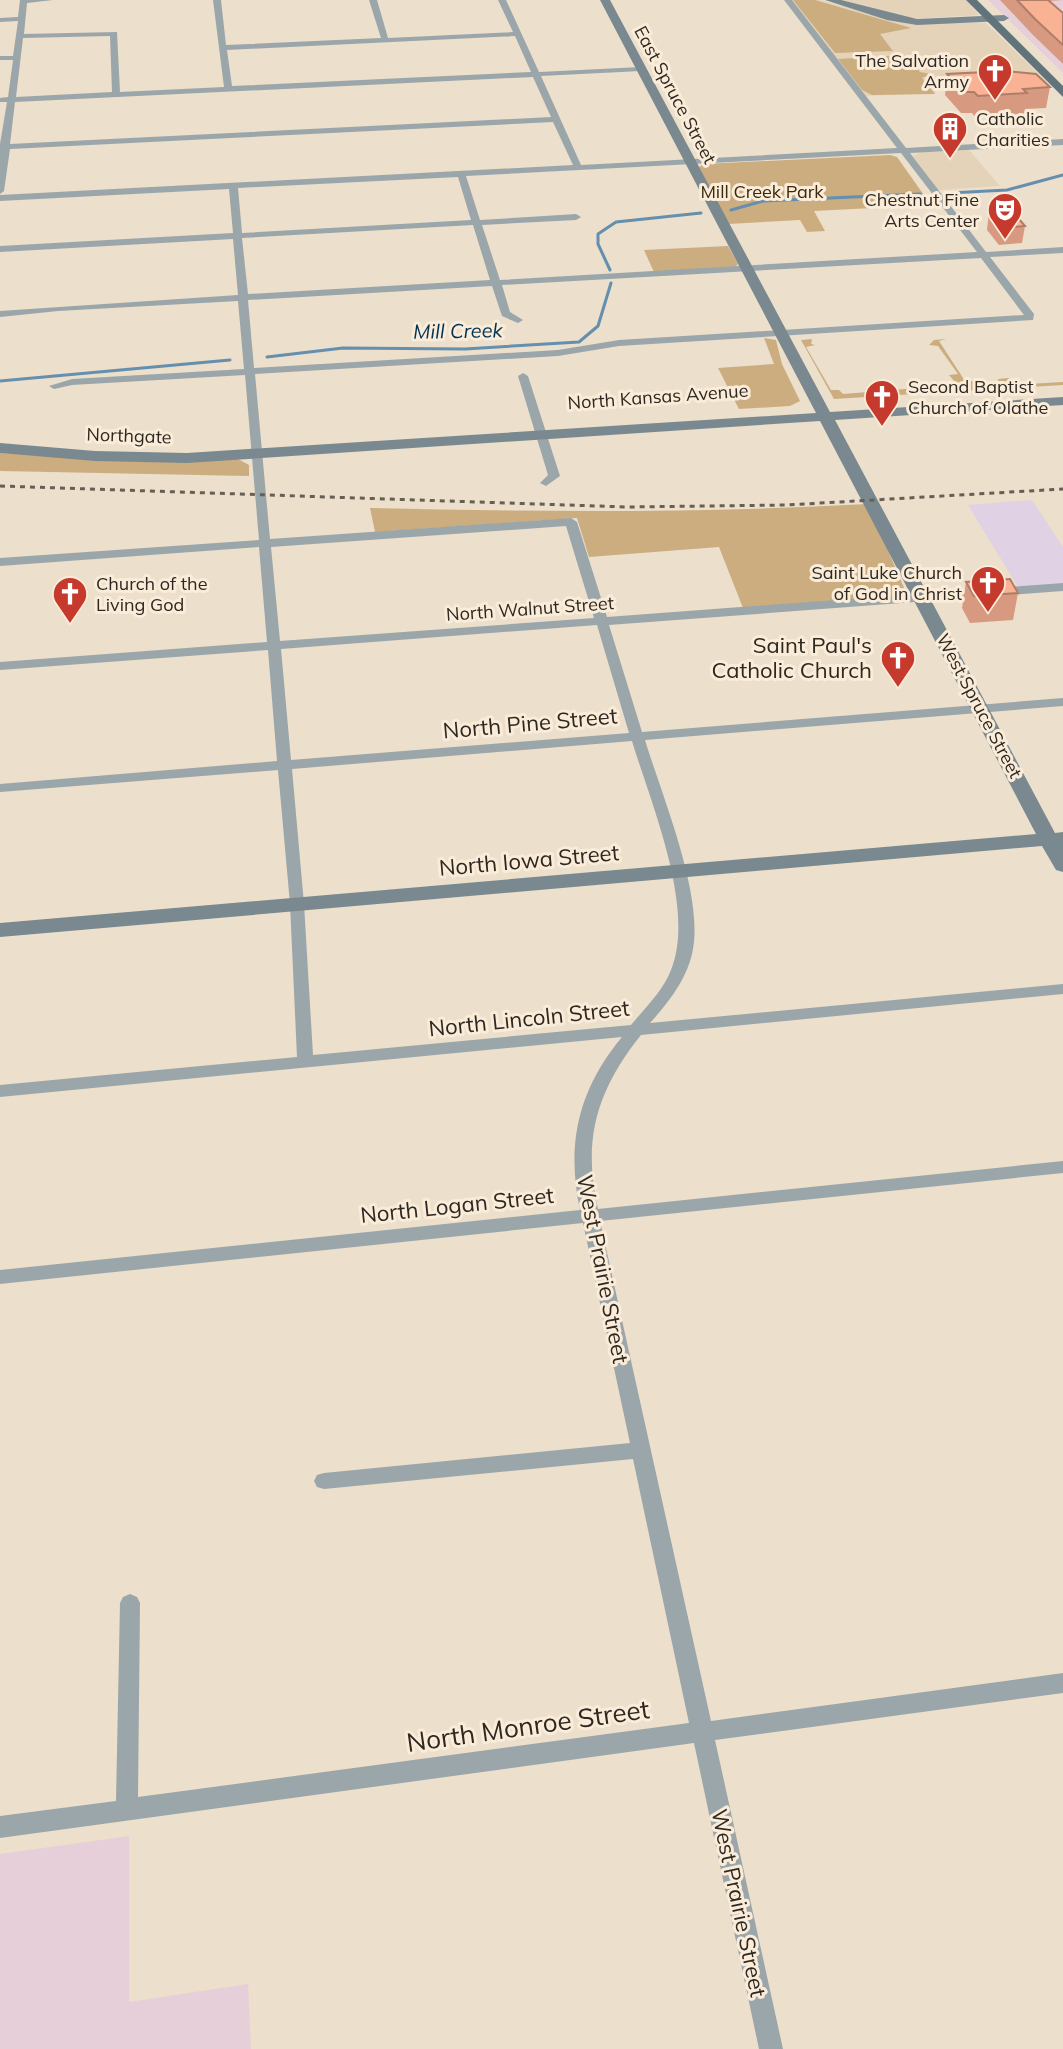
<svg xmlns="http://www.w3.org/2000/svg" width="1063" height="2049" viewBox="0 0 1063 2049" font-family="Mulish,sans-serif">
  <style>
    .built { fill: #e4d3b9 }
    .industrial { fill: #e0d1e4 }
    .education { fill: #e7cfda }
    .green { fill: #cbad80 }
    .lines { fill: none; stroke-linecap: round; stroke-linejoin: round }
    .stream { stroke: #658fae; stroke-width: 3 }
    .street { fill: #9ba6aa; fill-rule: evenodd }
    .secondary { fill: #7a898f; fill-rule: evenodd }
    .primary { fill: #61747c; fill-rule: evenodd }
    .rail { stroke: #675f54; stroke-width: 3; stroke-dasharray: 5 5; stroke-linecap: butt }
    .wall { fill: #d79980 }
    .building { fill: #fab295; stroke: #af7d68; stroke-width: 2 }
    .labels { text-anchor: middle; stroke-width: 6; stroke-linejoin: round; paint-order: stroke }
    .far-poi-label { font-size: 18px; fill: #2d2821; stroke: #faecd8; text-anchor: end }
    .far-street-label { font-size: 18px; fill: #2d2821; stroke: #faecd8 }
    .far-park-label { font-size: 18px; fill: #39280c; stroke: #faecd8 }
    .far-water-label { font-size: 20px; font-style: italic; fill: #013453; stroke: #faecd8 }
    .poi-label { font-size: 22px; fill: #2d2821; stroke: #faecd8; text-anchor: end }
    .street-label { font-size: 22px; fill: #2d2821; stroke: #faecd8 }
    .near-street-label { font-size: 26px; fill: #2d2821; stroke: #faecd8 }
  </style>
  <rect width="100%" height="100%" fill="#ecdfcb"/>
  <path class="built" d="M792 0H820L906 23H986L1047 82 932 88 936 93 866 96Z
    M838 0H966L979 15 908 19Z
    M969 150 1000 186 938 190 913 156 921 152Z"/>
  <path class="industrial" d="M1032 500 1063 547V584L1018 587 968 505Z"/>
  <path class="education" d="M988 0H1063V73Z
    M129 1836V2002L248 1984 251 2049H0V1854Z"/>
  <path class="green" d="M793 0H815L911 28 880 34 893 51 835 53Z
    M906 55 920 72 931 74 922 78 935 94 872 95 862 90 838 59Z
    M890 155 897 157 931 205 814 211 825 231 807 232 800 220 728 224 699 167 704 164Z
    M728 246 738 264 735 267 654 272 644 250Z
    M764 338 776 340 782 364 800 401 790 406 739 409 718 368 774 364Z
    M812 339 811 344 815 345 806 347 831 390H839L843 394 930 387 931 393 834 399 801 340Z
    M946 339 939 341 965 381H974L978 385 999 384 998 379 1008 378 1028 384 1063 382V385L963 391 949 375 958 374 938 346 929 345 934 340Z
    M0 453 146 462 238 459 249 465V476L0 471Z
    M868 504 905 590 894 597 743 608 719 547 589 557 577 518 375 532 370 508C536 512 702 513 868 504Z"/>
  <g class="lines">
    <path class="stream" d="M949 193 1007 190 1063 175
      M731 210 763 201 920 194
      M610 270 598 244V234L616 222 701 213
      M267 357 343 348 465 349 579 342 598 326 611 283
      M0 381 230 360"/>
    <path class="street" d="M20 0H53L27 3 24 34 117 32 120 92 224 87 213 0H221L226 45 381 38 369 0H377L388 38 513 32 498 0H506L539 72 641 67 645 69 641 71 541 76 581 165 897 148 784 0H792L906 148 1063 139V145L910 153 986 252 1063 247V253L990 257 1034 314 1033 320 619 346 558 356 255 374 270 539 571 518 577 522 607 617 1063 583V591L609 625 642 732 1063 698V706L645 740C662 796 703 893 693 949 688 978 669 1002 650 1023L1063 984V994L641 1035C597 1090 582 1139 598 1209L1063 1161V1173L600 1221 711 1721 1063 1673V1693L715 1740 783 2049H759L694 1743 0 1838V1816L116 1801 120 1603 123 1597 130 1594 137 1597 140 1603 138 1797 689 1723 633 1459 324 1489 317 1487 314 1481 317 1475 324 1473 630 1443 583 1223 0 1284V1270L580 1210C566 1144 578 1090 622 1037L0 1097V1085L297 1057 290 904 278 770 0 792V784L277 761 268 650 0 670V662L267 642 259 547 0 566V558L259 540 245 375 72 385 54 389 49 386 72 379 244 369 238 301 58 311 0 317V311L238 295 233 239 0 252V246L233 233 229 189 0 201V195L573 165 553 122 10 149 4 191 0 194V144L7 102H0V98L8 97 13 60H0V56H13L18 21 0 22V18L18 17ZM110 36 112 92 16 97 23 38ZM515 36 531 72 232 86 227 50ZM533 77 551 117 10 144 15 102ZM901 153 977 252 500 280 482 225 576 220 581 217 576 214 480 220 466 176ZM458 177 471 220 242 233 238 188ZM473 225 490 280 248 294 242 238ZM981 258 1024 315 619 340 558 350 254 368 248 300 492 286 502 316 518 323 523 320 510 312 502 285ZM566 526 594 618 280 641 271 547ZM597 625 629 733 291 760 281 649ZM632 741C651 804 696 908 671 970 663 991 645 1008 631 1025L313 1055 304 904 292 769Z
      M523 373 528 376 560 476 546 486 540 483 548 475 518 376Z"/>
    <path class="secondary" d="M600 0H610L830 412 1063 397V405L835 420 1055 833 1063 832V872L1056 870 1042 846 0 937V923L1036 834 820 421 187 463 95 461 0 453V443L95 451 187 453 816 413Z
      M825 0H841L917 19 1004 15 1009 18 1004 21 917 25 887 20Z"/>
    <path class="primary" d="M966 0H977L1063 86V97Z"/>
    <path class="rail" d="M0 486 627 507 787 505 1063 489"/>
  </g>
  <path class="wall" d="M1000 0H1063L1049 1 1063 13V64L1033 35Z
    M947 74 1050 87 1046 108 1025 109 1024 114 975 117 972 113H961L945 95Z
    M989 212 1025 226 1022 243 999 245 987 230Z
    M966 582 1018 593 1013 620 970 623 962 608Z"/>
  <path class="building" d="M1017 0H1048L1063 13V45L1035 19Z
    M1006 71 1036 74 1050 87 1023 89 1027 93 978 96 974 92H964L947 74Z
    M1012 211 1025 226 1002 228 989 212Z
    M1010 579 1018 593 974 596 966 582Z"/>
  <defs>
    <symbol id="church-pin" viewBox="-11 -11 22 30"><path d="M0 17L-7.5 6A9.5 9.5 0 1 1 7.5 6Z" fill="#c6392d" stroke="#faecd8"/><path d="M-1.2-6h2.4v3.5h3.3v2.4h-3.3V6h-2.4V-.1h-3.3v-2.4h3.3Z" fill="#fff"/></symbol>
    <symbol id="building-pin" viewBox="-11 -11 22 30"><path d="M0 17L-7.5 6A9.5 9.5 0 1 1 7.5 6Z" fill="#c6392d" stroke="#faecd8"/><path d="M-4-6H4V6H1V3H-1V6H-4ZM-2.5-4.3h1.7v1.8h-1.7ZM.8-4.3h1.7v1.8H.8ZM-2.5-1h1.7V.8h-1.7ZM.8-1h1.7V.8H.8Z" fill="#fff"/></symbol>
    <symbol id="theatre-pin" viewBox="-11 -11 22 30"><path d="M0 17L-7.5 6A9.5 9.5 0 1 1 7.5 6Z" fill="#c6392d" stroke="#faecd8"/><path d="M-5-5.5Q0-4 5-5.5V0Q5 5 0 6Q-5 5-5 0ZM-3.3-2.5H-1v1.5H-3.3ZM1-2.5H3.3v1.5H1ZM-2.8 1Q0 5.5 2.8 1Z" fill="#fff"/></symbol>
  </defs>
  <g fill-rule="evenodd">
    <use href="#church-pin" x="975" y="51" width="40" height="54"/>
    <use href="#building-pin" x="930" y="109" width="40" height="54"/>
    <use href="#theatre-pin" x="985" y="190" width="40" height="54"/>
    <use href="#church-pin" x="862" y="377" width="40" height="54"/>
    <use href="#church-pin" x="968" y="563" width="40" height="54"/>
    <use href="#church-pin" x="50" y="574" width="40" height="54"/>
    <use href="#church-pin" x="878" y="638" width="40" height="54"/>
  </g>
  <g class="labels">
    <g class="far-poi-label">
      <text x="969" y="67">The Salvation<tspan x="969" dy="21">Army</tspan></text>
      <text x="976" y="125" text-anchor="start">Catholic<tspan x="976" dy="21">Charities</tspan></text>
      <text x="979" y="206">Chestnut Fine<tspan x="979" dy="21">Arts Center</tspan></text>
      <text x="908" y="393" text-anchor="start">Second Baptist<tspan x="908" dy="21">Church of Olathe</tspan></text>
      <text x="962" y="579">Saint Luke Church<tspan x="962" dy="21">of God in Christ</tspan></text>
      <text x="96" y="590" text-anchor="start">Church of the<tspan x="96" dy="21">Living God</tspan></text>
    </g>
    <g class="far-street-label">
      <text transform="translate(675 95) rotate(62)" y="6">East Spruce Street</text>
      <text transform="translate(658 397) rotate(-4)" y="6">North Kansas Avenue</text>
      <text transform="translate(129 436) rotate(2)" y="6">Northgate</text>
      <text transform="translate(530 609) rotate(-4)" y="6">North Walnut Street</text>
      <text transform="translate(979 706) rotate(62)" y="6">West Spruce Street</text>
    </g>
    <g class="far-park-label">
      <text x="762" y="198">Mill Creek Park</text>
    </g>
    <g class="far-water-label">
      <text transform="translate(458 331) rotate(-1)" y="7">Mill Creek</text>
    </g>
    <g class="poi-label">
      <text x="872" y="653">Saint Paul's<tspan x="872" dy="25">Catholic Church</tspan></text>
    </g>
    <g class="street-label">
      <text transform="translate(530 723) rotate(-5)" y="8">North Pine Street</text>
      <text transform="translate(529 860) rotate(-5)" y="8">North Iowa Street</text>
      <text transform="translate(529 1018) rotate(-6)" y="8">North Lincoln Street</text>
      <text transform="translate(457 1205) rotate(-6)" y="8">North Logan Street</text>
      <text transform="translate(603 1269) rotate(79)" y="8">West Prairie Street</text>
      <text transform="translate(739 1903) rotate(78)" y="8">West Prairie Street</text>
    </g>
    <g class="near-street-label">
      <text transform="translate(528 1726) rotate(-8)" y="9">North Monroe Street</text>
    </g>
  </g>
</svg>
